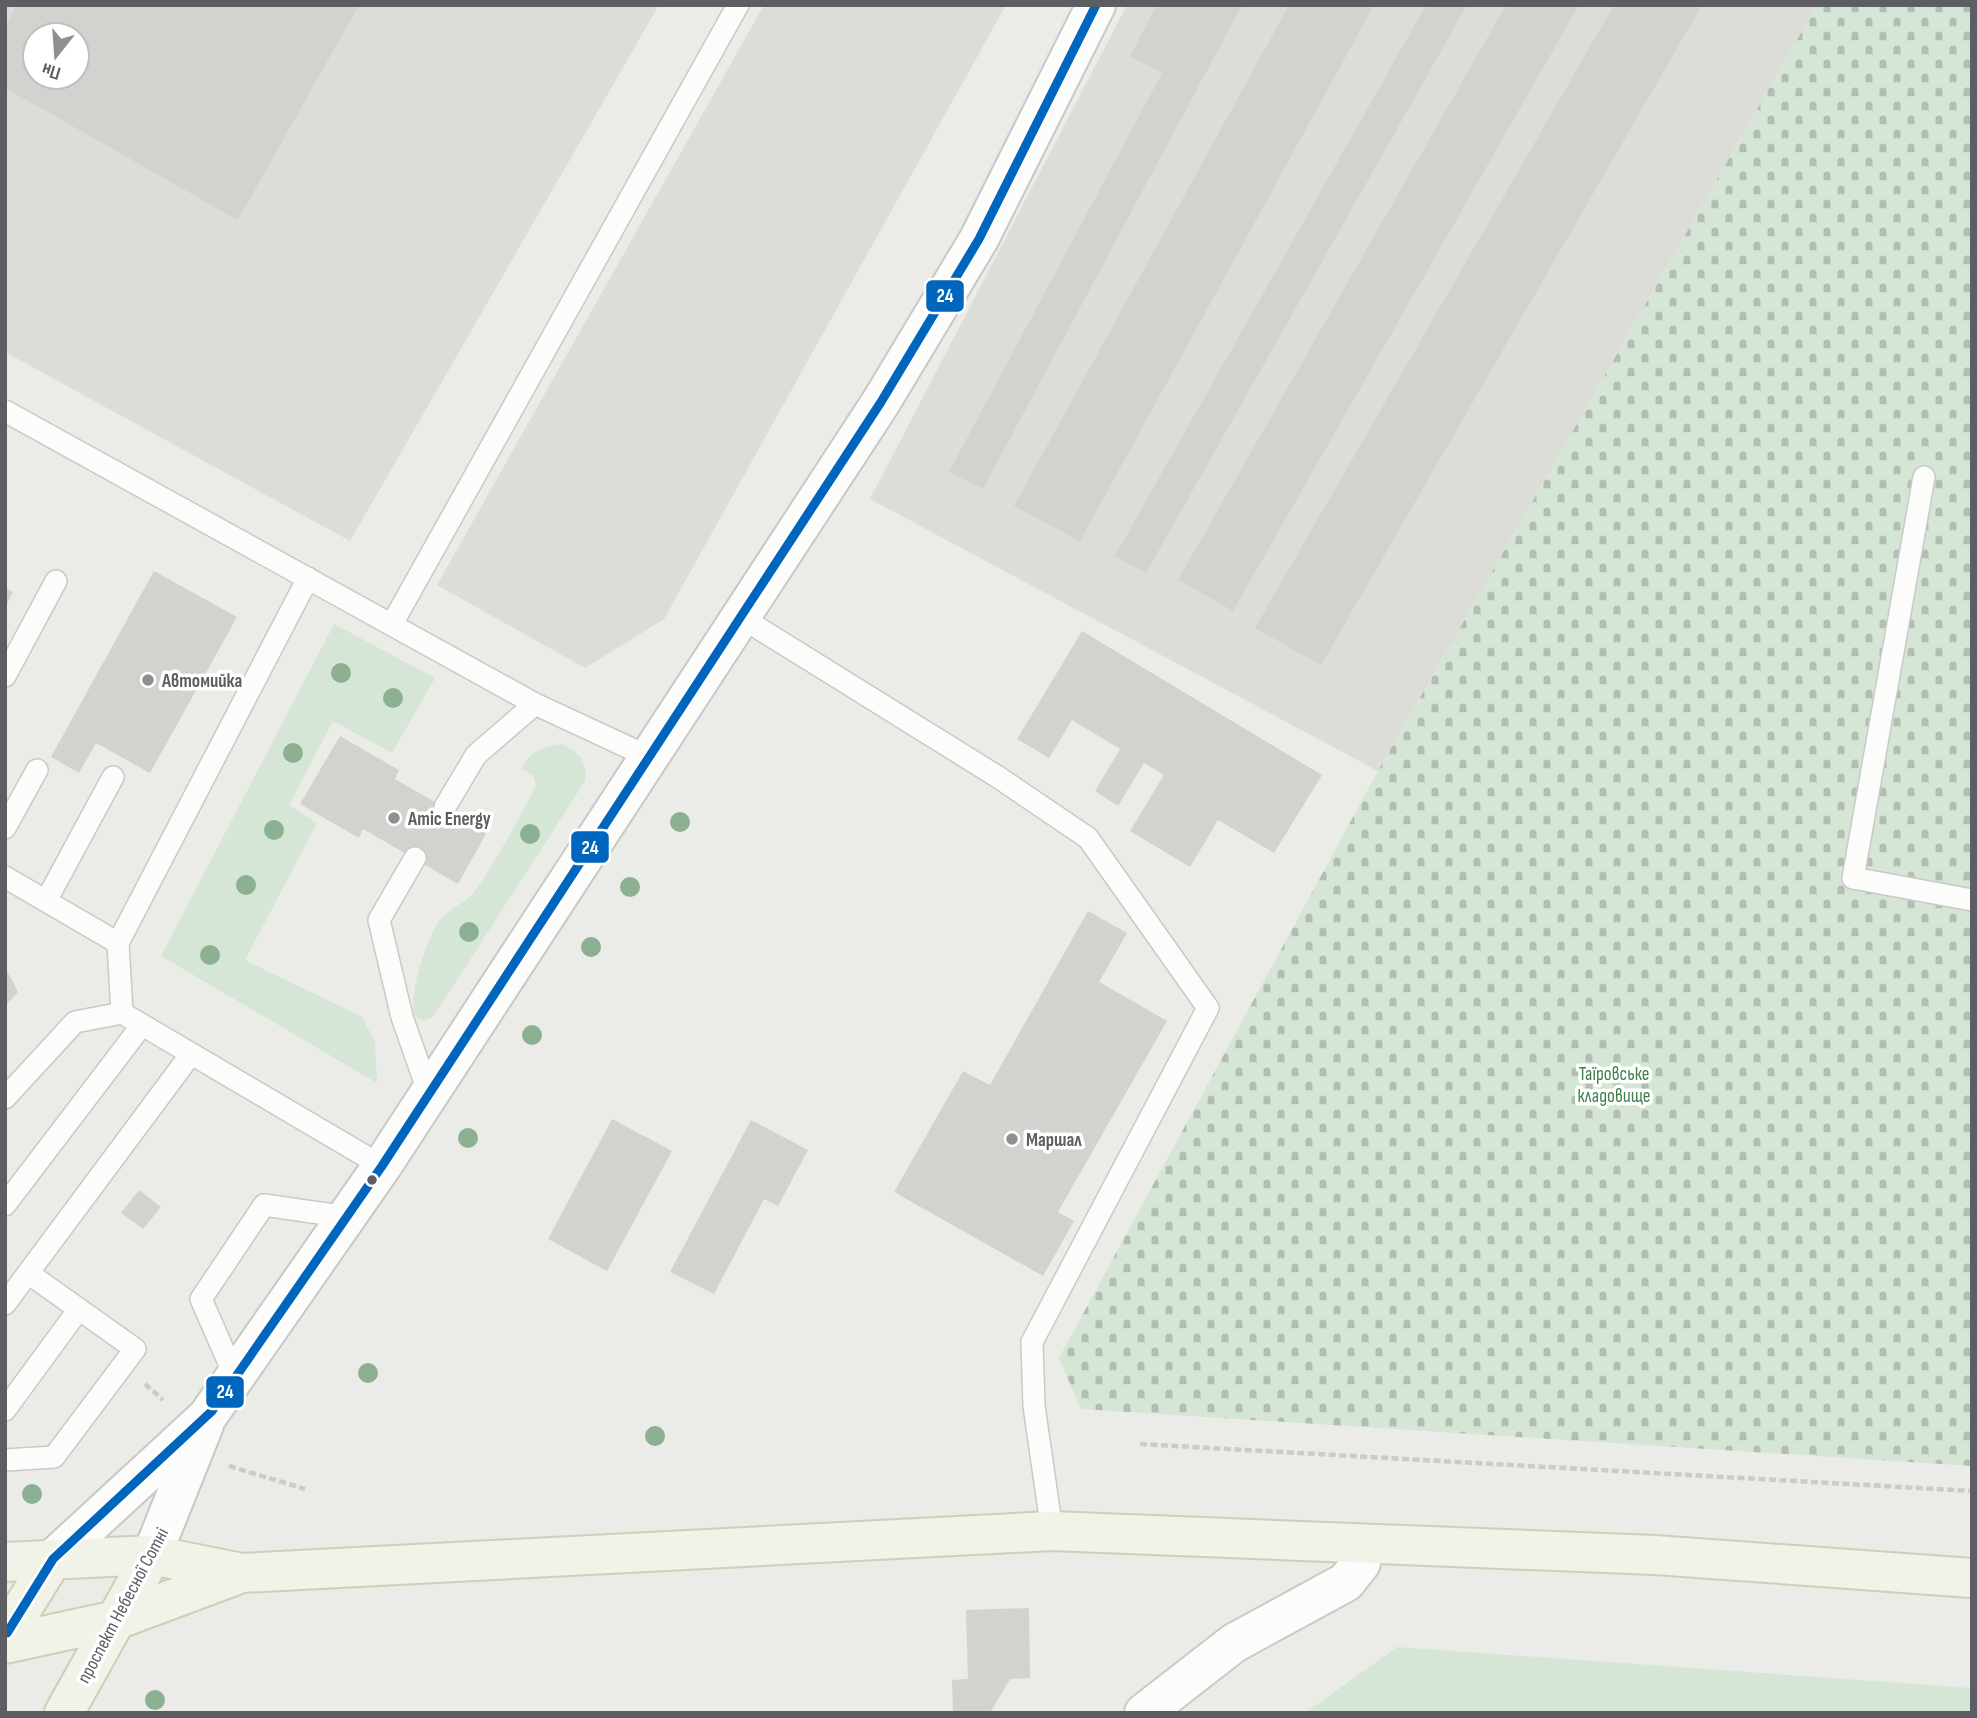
<svg xmlns="http://www.w3.org/2000/svg" width="1977" height="1718" viewBox="0 0 1977 1718" font-family="'Sofia Sans Condensed',sans-serif">
  <style>
    .industrial { fill: #dcdcd8; fill-rule: evenodd }
    .grass { fill: #d6e6d6 }
    .cemetery { fill: url(#cemetery-stones) }
    .building { fill: #d2d2cf; fill-rule: evenodd }
    .lines { fill: none; stroke-linecap: round; stroke-linejoin: round }
    .lane-casing { stroke: #c9c9c9; stroke-width: 24 }
    .street-casing { stroke: #c9c9c9; stroke-width: 42 }
    .secondary-casing { stroke: #c7c8c7; stroke-width: 42 }
    .primary-casing { stroke: #d1ceb7; stroke-width: 42 }
    .path { stroke: #c9ccca; stroke-width: 4.5; stroke-dasharray: 7 3.5; stroke-linecap: butt }
    .lane { stroke: #fcfcfb; stroke-width: 21 }
    .street { stroke: #fcfcfb; stroke-width: 38 }
    .secondary { stroke: #fcfcfb; stroke-width: 38 }
    .primary { stroke: #f1f2e8; stroke-width: 38 }
    .bus-1-casing { stroke: #fff; stroke-width: 14 }
    .bus-1 { stroke: #0065bd; stroke-width: 9 }
    .tree { fill: #8cb192 }
    .poi-dot { fill: #8e8f91; stroke: #fff; stroke-width: 2.5 }
    .bus-dot { fill: #5c5e63; stroke: #fff; stroke-width: 2.5 }
    .labels { text-anchor: middle; stroke-width: 7; stroke-linejoin: round; paint-order: stroke }
    .poi-label { font-size: 19px; font-weight: bold; fill: #5c5e63; stroke: #fff; text-anchor: start }
    .park-label { font-size: 19px; fill: #3e814d; stroke: #fff }
    .street-label { font-size: 19px; fill: #5c5e63; stroke: #fff }
    .line-badge { stroke: #fff; stroke-width: 2.5 }
    .badge-label { font-size: 19px; text-anchor: middle; font-weight: bold; fill: #fff }
  </style>
  <defs>
    <pattern id="cemetery-stones" width="16" height="16" patternUnits="userSpaceOnUse" patternTransform="scale(1.75)"><rect width="16" height="16" fill="#d6e6d6"/><path d="M2 7V4a2 2 0 0 1 4 0v3zM10 15v-3a2 2 0 0 1 4 0v3z" fill="#b1beb1"/></pattern>
  </defs>
  <rect width="100%" height="100%" fill="#ebebe7"/>
  <path class="industrial" d="M5 5H659L350 541 5 352ZM35 35H77V77H35Z
    M764 5H1006L664 619 585 668 437 585Z
    M1127 5H1817L1378 771 870 499Z"/>
  <path class="grass" d="M334 624 435 678 392 753 333 721 289 805 317 823 245 960 362 1017 375 1042 377 1083 161 956Z
    M562 744C580 754 587 760 585 781L446 997 431 1018 423 1021 414 1015C409 993 427 935 442 917 452 907 468 902 476 890 498 857 518 821 536 786L533 775 521 769C529 751 545 746 562 744Z
    M1397 1647 1972 1688V1713H1305Z"/>
  <path class="cemetery" d="M1817 5H1972V1466L1081 1409 1059 1358 1378 771Z"/>
  <path class="building" d="M17 5H359L238 220 5 88V26ZM35 35H77V77H35Z
    M1157 5H1242L983 489 949 472 1162 73 1130 56Z
    M1289 5H1374L1080 541 1014 506Z
    M1426 5H1467L1146 573 1115 556Z
    M1506 5H1579L1233 611 1178 580Z
    M1614 5H1702L1321 665 1255 628Z
    M154 571 237 617 150 773 96 743 79 773 51 757Z
    M5 588 13 592 5 608Z
    M1082 631 1322 775 1274 853 1218 820 1190 867 1130 831 1164 775 1144 763 1118 806 1095 791 1120 749 1072 720 1049 758 1017 739Z
    M340 736 399 770 395 779 487 832 458 884 363 829 359 838 300 804Z
    M1088 911 1127 933 1099 982 1167 1021 1058 1212 1074 1221 1043 1276 894 1192 963 1071 990 1085Z
    M5 967 18 992 5 1006Z
    M612 1119 672 1151 607 1271 548 1239Z
    M751 1120 808 1150 778 1206 764 1199 714 1294 670 1272Z
    M139 1190 161 1207 143 1229 121 1213Z
    M1029 1608 1030 1678 1010 1679 990 1713H953L952 1680 968 1679 966 1610Z"/>
  <g class="lines">
    <defs>
      <path id="lane" d="M5 411 535 704 649 757
        M1924 477 1853 878 1972 900
        M742 618 998 777 1088 838 1208 1008 1032 1342 1034 1406 1052 1531
        M392 624 738 5
        M5 676 56 581
        M445 807 476 755 535 704
        M5 828 37 770
        M415 858 379 920 402 1017 428 1091
        M5 877 118 943
        M46 901 113 777
        M122 1013 118 943 308 578
        M5 1098 75 1022 122 1013 382 1166
        M5 1205 142 1025
        M5 1304 191 1054
        M236 1379 201 1299 264 1205 347 1217
        M5 1410 79 1309
        M5 1460 54 1457 135 1349 28 1273"/>
      <path id="street" d="M1144 1713 1234 1643 1346 1582 1361 1563 1363 1544"/>
      <path id="secondary" d="M152 1555 204 1425
        M53 1559 207 1417 382 1166 881 402 979 239 1096 5"/>
      <path id="primary" d="M5 1562 152 1555 242 1573 1052 1531 1655 1555 1972 1578
        M5 1636 53 1559
        M5 1644 116 1620 242 1573
        M64 1713 152 1555"/>
    </defs>
    <use href="#lane" class="lane-casing"/>
    <use href="#street" class="street-casing"/>
    <use href="#secondary" class="secondary-casing"/>
    <use href="#primary" class="primary-casing"/>
    <path class="path" d="M145 1384 163 1400
      M1140 1444 1972 1491
      M229 1466 305 1489"/>
    <use href="#lane" class="lane"/>
    <use href="#street" class="street"/>
    <use href="#secondary" class="secondary"/>
    <use href="#primary" class="primary"/>
    <defs>
      <path id="bus-1" d="M7 1633 53 1559 212 1411 382 1166 881 402 979 239 1096 5"/>
    </defs>
    <use href="#bus-1" class="bus-1-casing"/>
    <use href="#bus-1" class="bus-1"/>
  </g>
  <g class="tree">
    <circle cx="341" cy="673" r="10"/>
    <circle cx="393" cy="698" r="10"/>
    <circle cx="293" cy="753" r="10"/>
    <circle cx="680" cy="822" r="10"/>
    <circle cx="274" cy="830" r="10"/>
    <circle cx="530" cy="834" r="10"/>
    <circle cx="246" cy="885" r="10"/>
    <circle cx="630" cy="887" r="10"/>
    <circle cx="469" cy="932" r="10"/>
    <circle cx="591" cy="947" r="10"/>
    <circle cx="210" cy="955" r="10"/>
    <circle cx="532" cy="1035" r="10"/>
    <circle cx="468" cy="1138" r="10"/>
    <circle cx="368" cy="1373" r="10"/>
    <circle cx="655" cy="1436" r="10"/>
    <circle cx="32" cy="1494" r="10"/>
    <circle cx="155" cy="1700" r="10"/>
  </g>
  <g class="poi-dot">
    <circle cx="148" cy="680" r="7"/>
    <circle cx="394" cy="818" r="7"/>
    <circle cx="1012" cy="1139" r="7"/>
  </g>
  <circle class="bus-dot" cx="372" cy="1180" r="6"/>
  <g class="labels">
    <g class="poi-label">
      <text x="162" y="687">Автомийка</text>
      <text x="408" y="825">Amic Energy</text>
      <text x="1026" y="1146">Маршал</text>
    </g>
    <g class="park-label">
      <text x="1614" y="1080">Таїровське<tspan x="1614" dy="22">кладовище</tspan></text>
    </g>
    <g class="street-label">
      <text transform="translate(122 1605) rotate(-62)" y="7">проспект Небесної Сотні</text>
    </g>
  </g>
  <g class="line-badge">
    <rect x="925" y="279" width="40" height="34" rx="7" fill="#0065bd"/>
    <rect x="570" y="830" width="40" height="34" rx="7" fill="#0065bd"/>
    <rect x="205" y="1375" width="40" height="34" rx="7" fill="#0065bd"/>
  </g>
  <g class="badge-label">
    <text x="945" y="302">24</text>
    <text x="590" y="854">24</text>
    <text x="225" y="1398">24</text>
  </g>
  <rect width="1977" height="1718" fill="none" stroke="#5c5e63" stroke-width="14"/>
  <g transform="translate(56 56) rotate(197)"><circle r="33" fill="#ffffff" stroke="#bebfc1" stroke-width="2"/>
  <path d="M0-5L12 26L0 18L-12 26Z" fill="#8e8f91"/>
  <text y="-10" font-size="19" font-weight="bold" text-anchor="middle" fill="#5c5e63">Пн</text>
  </g>
</svg>
